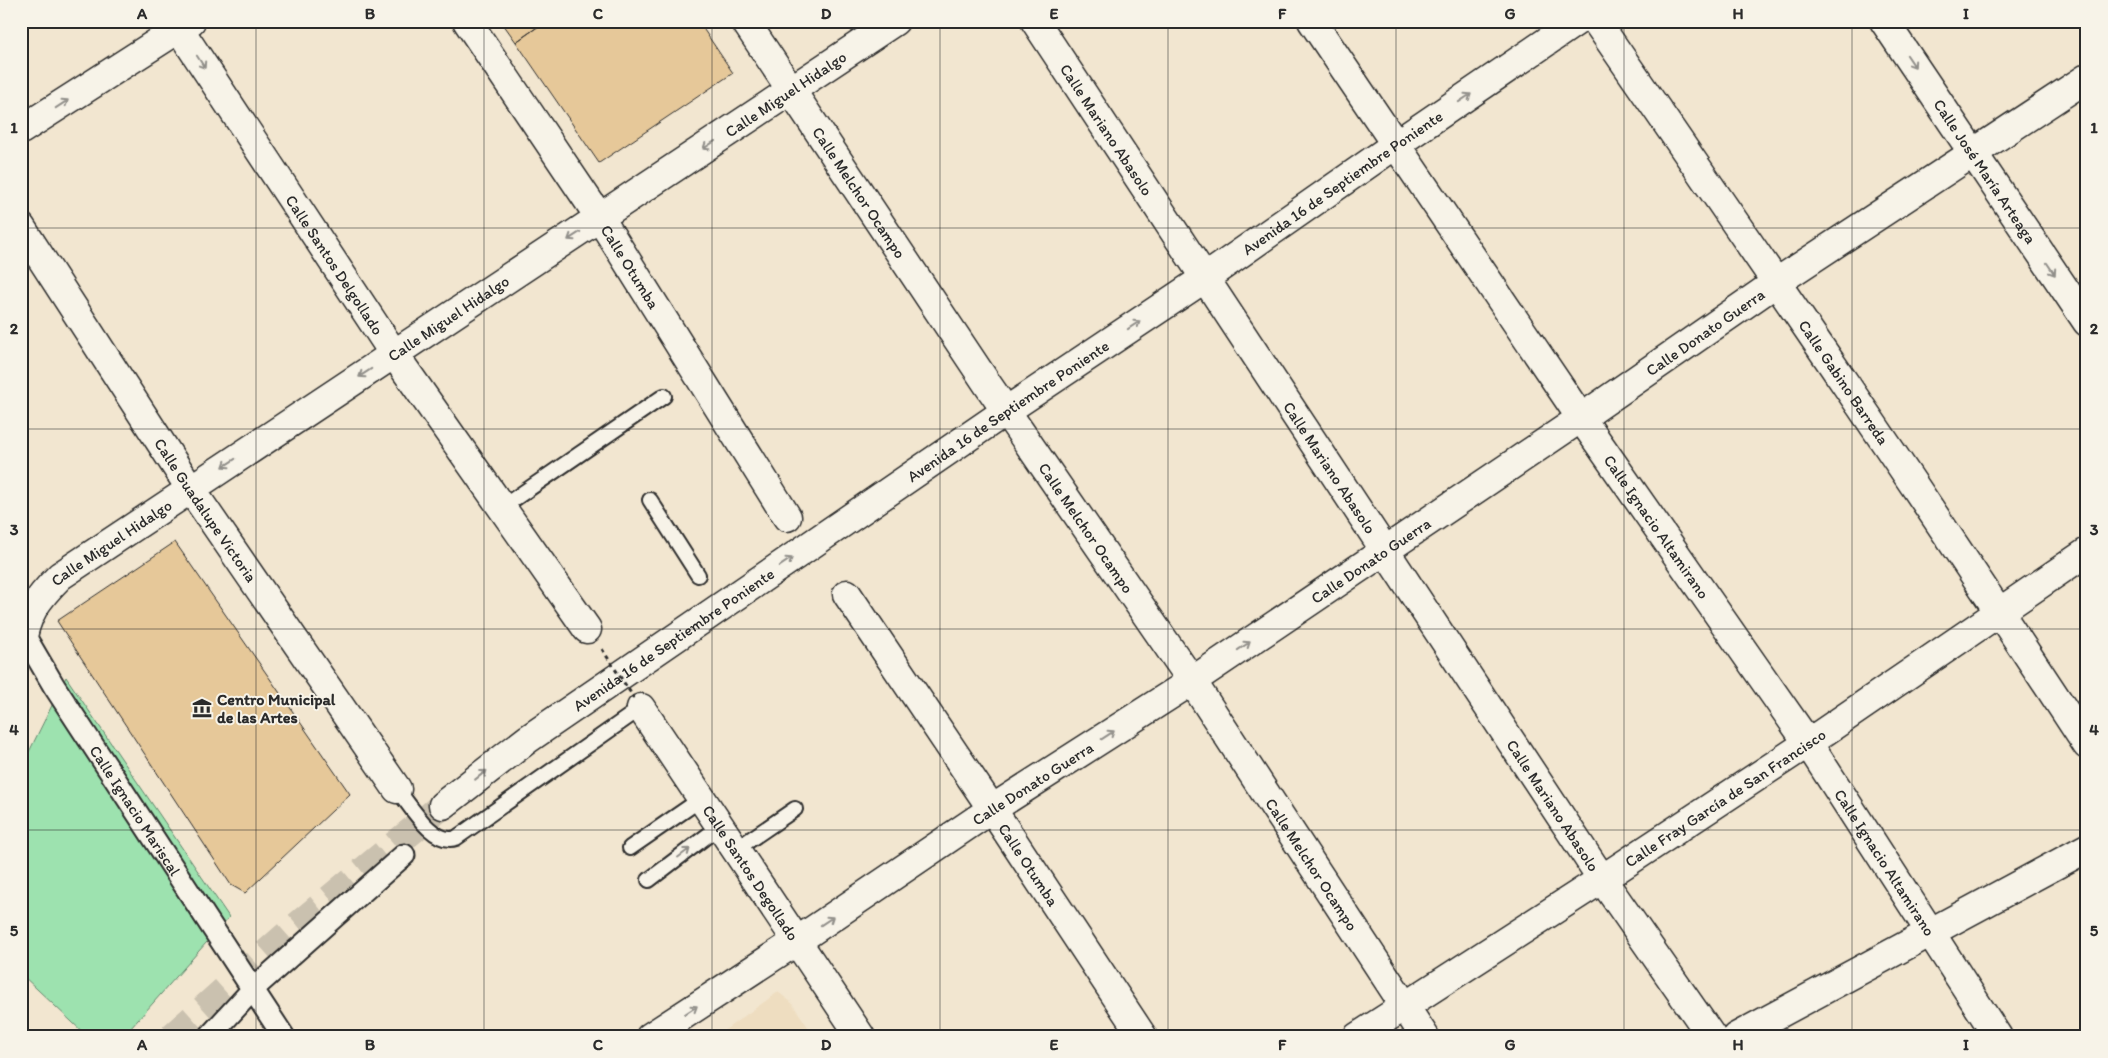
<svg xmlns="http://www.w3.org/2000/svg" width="2108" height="1058" viewBox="0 0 2108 1058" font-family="Itim,sans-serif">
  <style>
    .built { fill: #eeddc0 }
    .green { fill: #9de2af; stroke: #64866d }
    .building { fill: #e6c899; stroke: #2b2b2b }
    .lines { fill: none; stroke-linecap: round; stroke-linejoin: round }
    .primary-tunnel { stroke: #cac1af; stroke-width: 28; stroke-dasharray: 28 14; stroke-linecap: butt }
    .service-casing { stroke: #2b2b2b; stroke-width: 18 }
    .pedestrian-casing { stroke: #2b2b2b; stroke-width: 25 }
    .minor-casing { stroke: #2b2b2b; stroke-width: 31 }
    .tertiary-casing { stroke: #2b2b2b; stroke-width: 31 }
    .secondary-casing { stroke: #2b2b2b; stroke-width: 31 }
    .primary-casing { stroke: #2b2b2b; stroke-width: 31 }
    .service { stroke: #f7f3e8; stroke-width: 14 }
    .pedestrian { stroke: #f7f3e8; stroke-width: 21 }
    .minor { stroke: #f7f3e8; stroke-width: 28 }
    .tertiary { stroke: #f7f3e8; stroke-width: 28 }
    .secondary { stroke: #f7f3e8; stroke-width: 28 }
    .primary { stroke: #f7f3e8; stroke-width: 28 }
    .path-bridge { stroke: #2b2b2b; stroke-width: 3; stroke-dasharray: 4 4; stroke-linecap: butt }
    .oneway { stroke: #918f8a }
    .grid { fill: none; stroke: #2b2b2b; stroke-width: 1; stroke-opacity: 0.55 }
    .labels { text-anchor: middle; stroke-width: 4; stroke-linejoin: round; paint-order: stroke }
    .street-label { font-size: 16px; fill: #2b2b2b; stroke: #f7f3e8 }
    .poi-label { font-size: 16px; font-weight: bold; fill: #2b2b2b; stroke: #f7f3e8; text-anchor: start }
    .neatline { fill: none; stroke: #2b2b2b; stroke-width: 2 }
    .grid-label { font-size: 16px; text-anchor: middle; font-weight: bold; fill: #2b2b2b }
  </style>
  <rect width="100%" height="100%" fill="#f2e6d0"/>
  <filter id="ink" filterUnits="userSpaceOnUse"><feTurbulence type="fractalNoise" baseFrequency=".02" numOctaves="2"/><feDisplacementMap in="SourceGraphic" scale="10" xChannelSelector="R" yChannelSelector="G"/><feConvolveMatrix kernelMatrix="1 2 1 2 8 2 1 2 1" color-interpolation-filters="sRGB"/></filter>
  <g filter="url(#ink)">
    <path class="built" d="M778 992 791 1002 815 1037H715Z"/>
    <path class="green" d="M66 677 229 917 123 1037H88L21 974V768Z"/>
    <path class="building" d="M501 21H546L516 42Z
      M546 21H698L733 73 599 163 516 42Z
      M175 542 350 794 245 893 231 885 57 621Z"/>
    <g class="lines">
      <path class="primary-tunnel" d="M172 1037 297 926 443 805"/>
      <defs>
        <path id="service" d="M650 500 698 575
          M501 508 664 396
          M397 789C410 805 433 846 456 838L641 708
          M630 848 701 799
          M735 850 795 809
          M649 880 720 826"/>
        <g id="pedestrian">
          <path id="s1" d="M23 633 54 686 284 1037"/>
          <path d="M209 1037 253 989 404 855"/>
        </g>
        <g id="minor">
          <path id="s2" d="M467 21 600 218 787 517"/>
          <path id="s3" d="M745 21 988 385 1192 681 1425 1037"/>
          <path id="s4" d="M1035 21 1602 879 1712 1037"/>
          <path id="s5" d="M1596 21C1762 261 1927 501 2087 745"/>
          <path id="s6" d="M1884 21 2087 322"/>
          <path d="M21 130 191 21"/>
          <path id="s7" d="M21 227 190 488 397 789"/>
          <path d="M394 354 587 629"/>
          <path id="s8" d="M847 594 992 809 1143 1037"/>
          <path id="s9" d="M641 708 861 1037"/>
          <path id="s10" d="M650 1037 797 941 992 809 1192 681 1581 418 1777 282 2087 78"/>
          <path id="s11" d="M1357 1037 1602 879 1808 743 2087 552"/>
          <path d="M1736 1037 2087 848"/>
        </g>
        <g id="tertiary">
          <path id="s12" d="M1312 21 1581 418 1808 743 1998 1037"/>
        </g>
        <g id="secondary">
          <path id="s13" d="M174 21 394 354"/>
        </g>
        <g id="primary">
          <path id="s14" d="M21 648C25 615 37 599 60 576L895 21"/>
          <path id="s15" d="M443 805 528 739 1006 411 1205 278 1395 145 1577 21"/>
        </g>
      </defs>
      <use href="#service" class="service-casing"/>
      <use href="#pedestrian" class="pedestrian-casing"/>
      <use href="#minor" class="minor-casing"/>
      <use href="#tertiary" class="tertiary-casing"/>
      <use href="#secondary" class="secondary-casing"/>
      <use href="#primary" class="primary-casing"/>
      <use href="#service" class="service"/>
      <use href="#pedestrian" class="pedestrian"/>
      <use href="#minor" class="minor"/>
      <use href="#tertiary" class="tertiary"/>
      <use href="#secondary" class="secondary"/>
      <use href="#primary" class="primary"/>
      <path class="path-bridge" d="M602 649 634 698"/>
    </g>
    <defs><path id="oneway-shaft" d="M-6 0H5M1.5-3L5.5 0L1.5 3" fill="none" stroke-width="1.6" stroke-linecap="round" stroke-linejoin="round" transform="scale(1.25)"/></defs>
    <g class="oneway">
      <use href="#oneway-shaft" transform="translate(1911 61) rotate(56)"/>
      <use href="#oneway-shaft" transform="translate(201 62) rotate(57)"/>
      <use href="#oneway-shaft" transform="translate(1465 98) rotate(-34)"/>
      <use href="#oneway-shaft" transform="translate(62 104) rotate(-33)"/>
      <use href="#oneway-shaft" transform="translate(709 145) rotate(146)"/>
      <use href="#oneway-shaft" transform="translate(574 236) rotate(147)"/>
      <use href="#oneway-shaft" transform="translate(2051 269) rotate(56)"/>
      <use href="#oneway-shaft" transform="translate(1134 325) rotate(-34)"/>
      <use href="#oneway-shaft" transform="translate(365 373) rotate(147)"/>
      <use href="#oneway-shaft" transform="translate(229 463) rotate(147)"/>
      <use href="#oneway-shaft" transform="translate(786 562) rotate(-34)"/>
      <use href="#oneway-shaft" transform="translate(1244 646) rotate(-34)"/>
      <use href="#oneway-shaft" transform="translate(1108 735) rotate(-33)"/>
      <use href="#oneway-shaft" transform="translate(481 775) rotate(-38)"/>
      <use href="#oneway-shaft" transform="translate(684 853) rotate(-37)"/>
      <use href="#oneway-shaft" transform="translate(827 921) rotate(-34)"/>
      <use href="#oneway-shaft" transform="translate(691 1010) rotate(-33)"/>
    </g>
  </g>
  <path class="grid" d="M256 21V1037M484 21V1037M712 21V1037M940 21V1037M1168 21V1037M1396 21V1037M1624 21V1037M1852 21V1037M21 228H2087M21 429H2087M21 629H2087M21 830H2087"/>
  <defs>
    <symbol id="museum-bare" viewBox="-9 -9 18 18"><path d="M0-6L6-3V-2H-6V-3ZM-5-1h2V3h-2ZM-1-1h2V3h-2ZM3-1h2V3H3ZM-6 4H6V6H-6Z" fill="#2b2b2b" stroke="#f7f3e8" stroke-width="2.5" paint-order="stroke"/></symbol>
  </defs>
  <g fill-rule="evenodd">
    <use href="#museum-bare" x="188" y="694" width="28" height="28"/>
  </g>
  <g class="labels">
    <g class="street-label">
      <text dy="6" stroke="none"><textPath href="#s14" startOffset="955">Calle Miguel Hidalgo</textPath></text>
      <text dy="6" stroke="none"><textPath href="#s4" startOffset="130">Calle Mariano Abasolo</textPath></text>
      <text dy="6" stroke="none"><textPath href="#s6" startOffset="181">Calle José María Arteaga</textPath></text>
      <text dy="6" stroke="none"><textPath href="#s15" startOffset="1094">Avenida 16 de Septiembre Poniente</textPath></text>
      <text dy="6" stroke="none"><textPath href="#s3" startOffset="206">Calle Melchor Ocampo</textPath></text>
      <text dy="6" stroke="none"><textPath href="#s13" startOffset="292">Calle Santos Delgollado</textPath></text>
      <text dy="6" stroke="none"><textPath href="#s2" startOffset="295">Calle Otumba</textPath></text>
      <text dy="6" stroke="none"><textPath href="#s14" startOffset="550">Calle Miguel Hidalgo</textPath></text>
      <text dy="6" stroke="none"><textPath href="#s10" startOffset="1269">Calle Donato Guerra</textPath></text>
      <text dy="6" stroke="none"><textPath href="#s5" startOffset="438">Calle Gabino Barreda</textPath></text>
      <text dy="6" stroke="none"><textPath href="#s15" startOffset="689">Avenida 16 de Septiembre Poniente</textPath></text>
      <text dy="6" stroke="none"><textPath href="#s4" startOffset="535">Calle Mariano Abasolo</textPath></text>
      <text dy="6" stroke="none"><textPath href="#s7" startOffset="338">Calle Guadalupe Victoria</textPath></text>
      <text dy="6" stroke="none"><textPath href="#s12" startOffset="612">Calle Ignacio Altamirano</textPath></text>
      <text dy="6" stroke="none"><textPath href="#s3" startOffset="611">Calle Melchor Ocampo</textPath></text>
      <text dy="6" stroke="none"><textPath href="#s14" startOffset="145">Calle Miguel Hidalgo</textPath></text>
      <text dy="6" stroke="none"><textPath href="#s10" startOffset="864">Calle Donato Guerra</textPath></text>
      <text dy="6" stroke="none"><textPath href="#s15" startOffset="284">Avenida 16 de Septiembre Poniente</textPath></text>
      <text dy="6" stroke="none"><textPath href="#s10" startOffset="459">Calle Donato Guerra</textPath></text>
      <text dy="6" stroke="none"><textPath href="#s11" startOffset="439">Calle Fray García de San Francisco</textPath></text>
      <text dy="6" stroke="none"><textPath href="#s4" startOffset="940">Calle Mariano Abasolo</textPath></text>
      <text dy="6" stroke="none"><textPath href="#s1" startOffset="210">Calle Ignacio Mariscal</textPath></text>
      <text dy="6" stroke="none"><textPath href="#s12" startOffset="1018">Calle Ignacio Altamirano</textPath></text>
      <text dy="6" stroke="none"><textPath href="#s3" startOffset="1016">Calle Melchor Ocampo</textPath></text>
      <text dy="6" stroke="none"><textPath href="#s8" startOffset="326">Calle Otumba</textPath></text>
      <text dy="6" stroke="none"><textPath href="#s9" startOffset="198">Calle Santos Degollado</textPath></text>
    </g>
    <g class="poi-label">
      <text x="217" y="705">Centro Municipal<tspan x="217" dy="18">de las Artes</tspan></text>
    </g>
  </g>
  <rect width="2108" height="1058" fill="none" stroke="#f7f3e8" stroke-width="55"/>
  <rect x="28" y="28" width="2052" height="1002" class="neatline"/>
  <g class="grid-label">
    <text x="142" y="19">A</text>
    <text x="370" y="19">B</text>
    <text x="598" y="19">C</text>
    <text x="826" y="19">D</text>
    <text x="1054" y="19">E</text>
    <text x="1282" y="19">F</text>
    <text x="1510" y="19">G</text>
    <text x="1738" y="19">H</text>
    <text x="1966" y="19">I</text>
    <text x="14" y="133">1</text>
    <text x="2094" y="133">1</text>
    <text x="14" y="334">2</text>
    <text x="2094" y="334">2</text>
    <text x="14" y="535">3</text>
    <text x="2094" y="535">3</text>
    <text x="14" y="735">4</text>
    <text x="2094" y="735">4</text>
    <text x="14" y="936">5</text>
    <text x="2094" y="936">5</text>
    <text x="142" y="1050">A</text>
    <text x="370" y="1050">B</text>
    <text x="598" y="1050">C</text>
    <text x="826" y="1050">D</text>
    <text x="1054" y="1050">E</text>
    <text x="1282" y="1050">F</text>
    <text x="1510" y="1050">G</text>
    <text x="1738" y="1050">H</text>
    <text x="1966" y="1050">I</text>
  </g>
</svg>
